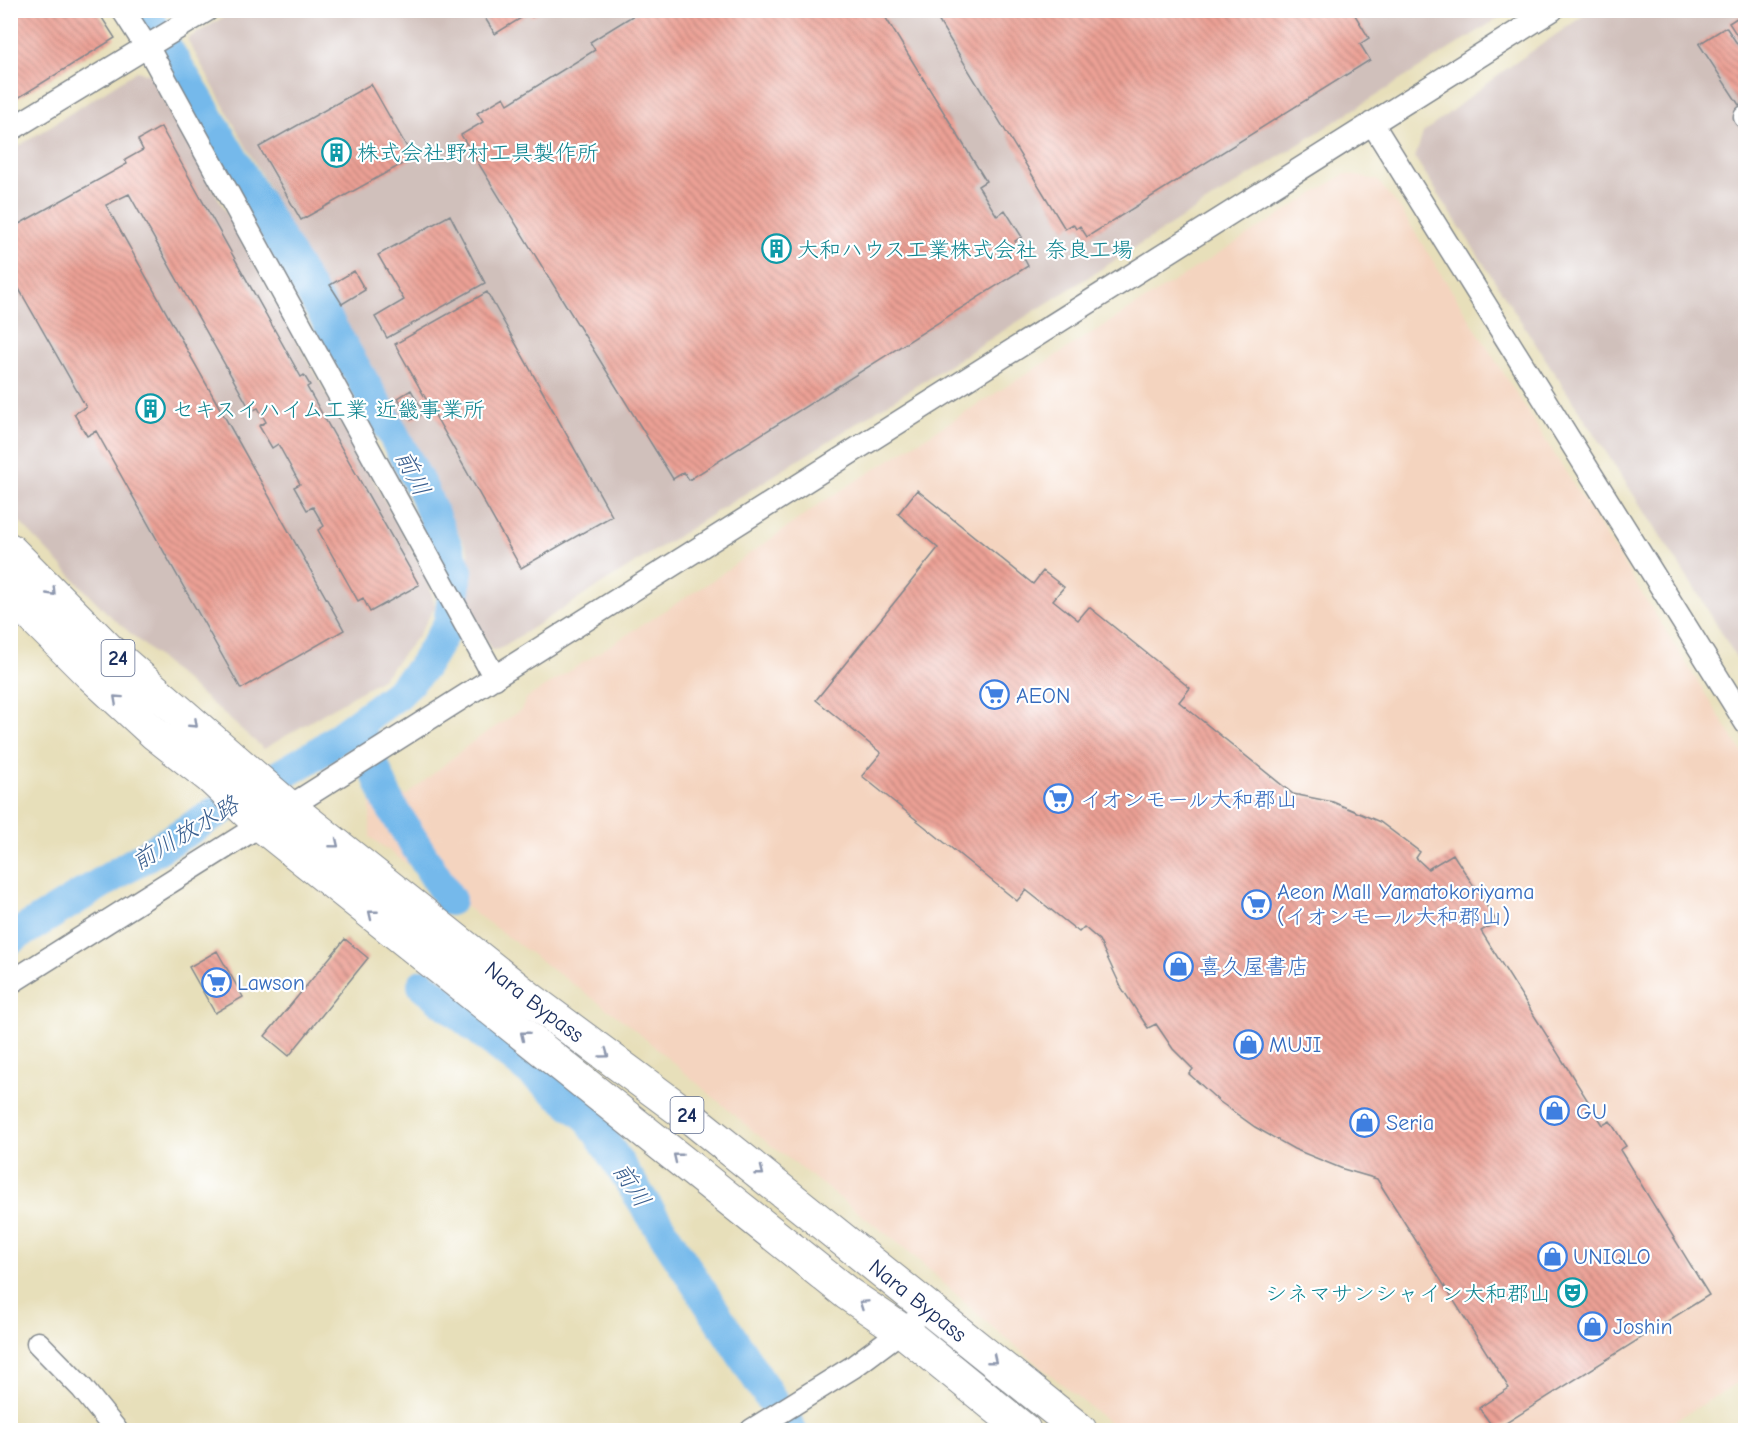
<svg xmlns="http://www.w3.org/2000/svg" width="1756" height="1441" viewBox="0 0 1756 1441" font-family="'Comic Neue','Klee One',sans-serif">
  <style>
    .built { fill: #f4d4bf }
    .industrial { fill: #d0c0bb }
    .lines { fill: none; stroke-linecap: round; stroke-linejoin: round }
    .river { stroke: #75b9eb; stroke-width: 32 }
    .building { fill: url(#building-back-hatch) }
    .minor-casing { stroke: #81878c; stroke-width: 25 }
    .highway-casing { stroke: #81878c; stroke-width: 35 }
    .minor { stroke: #fff; stroke-width: 22 }
    .highway { stroke: #fff; stroke-width: 33 }
    .oneway { stroke: #8d97ae }
    .labels { text-anchor: middle; stroke-width: 4.5; stroke-linejoin: round; paint-order: stroke }
    .shield { fill: #fff; stroke: #5f6d8e; stroke-width: 1.5 }
    .shield-label { font-size: 21px; font-weight: bold; fill: #1b2f5e }
    .culture-label { font-size: 22px; fill: #0d838f; stroke: #fff; text-anchor: start }
    .shop-label { font-size: 22px; fill: #366cbe; stroke: #fff; text-anchor: start }
    .street-label { font-size: 22px; fill: #1b2f5e; stroke: #fff }
    .water-label { font-size: 24px; font-style: italic; fill: #3a5f8f; stroke: #fff }
  </style>
  <defs>
    <pattern id="building-back-hatch" width="6" height="6" patternUnits="userSpaceOnUse" patternTransform="scale(1.5)"><rect width="6" height="6" fill="#eca094"/><path d="M-1 5l2 2M0 0l6 6M5-1l2 2" fill="none" stroke="#be837c"/></pattern>
  </defs>
  <rect width="100%" height="100%" fill="#fff"/>
  <filter id="ink" filterUnits="userSpaceOnUse"><feTurbulence type="fractalNoise" baseFrequency=".0167" numOctaves="2"/><feDisplacementMap in="SourceGraphic" scale="12" xChannelSelector="R" yChannelSelector="G"/><feConvolveMatrix kernelMatrix="1 2 1 2 8 2 1 2 1" color-interpolation-filters="sRGB"/></filter>
  <filter id="wash" filterUnits="userSpaceOnUse"><feTurbulence type="fractalNoise" baseFrequency=".008" numOctaves="4" result="noise"/><feDisplacementMap in="SourceGraphic" scale="24" xChannelSelector="R" yChannelSelector="G"/><feGaussianBlur stdDeviation="1.35" result="paint"/><feColorMatrix in="noise" values="0 0 0 0 0 0 0 0 0 0 0 0 0 0 0 0 0 1.4 0 .05"/><feComposite in="paint" operator="in"/></filter>
  <g filter="url(#wash)">
    <rect width="100%" height="100%" fill="#e7dfba"/>
    <path class="built" d="M1345 174 1377 180 1399 207 1745 757V1379L1659 1430H1118L991 1326 908 1251 754 1132 628 1024 370 837V803L377 791 389 785 406 796 472 742 521 710 527 698 710 582 824 501Z"/>
    <path class="industrial" d="M235 10 1510 11 499 649 492 650 463 599 469 552 187 39Z
      M1590 11H1745V672L1700 597 1415 158 1423 133 1499 74Z
      M137 71 150 74 428 578 435 607 418 636 383 678 264 749 106 612 11 513V151Z"/>
    <g class="lines">
      <path class="river" d="M358 728 389 803 450 900
        M10 939 214 814 318 753 399 693 423 667 449 624 457 571 423 491 385 419 197 98 143 10
        M423 985 589 1118 791 1430"/>
    </g>
    <g id="blocks">
      <path class="building" d="M10 10H97L115 38 10 103Z
        M480 10H542L532 17 529 13 495 34Z
        M642 10H881L986 181 978 186 997 216 1005 210 1022 237 1015 241 1028 266 689 480 684 472 673 479 461 135 483 122 477 113 504 97 508 104 595 50 590 42Z
        M932 10H1352L1369 38 1360 44 1370 60 1087 237 1080 226 1076 229 1073 224 1065 229Z
        M1746 12V49L1729 23Z
        M1726 27 1746 57V101L1739 105 1699 44Z
        M371 84 413 158 301 220 259 147Z
        M161 127 301 377 304 375 310 385 307 387 419 585 370 612 363 598 358 601 318 530 324 526 313 507 307 510 294 487 300 484 278 444 272 448 259 426 266 422 258 408 251 411 129 194 106 205 344 630 241 689 96 431 87 436 74 414 86 407 10 273V229L127 164 125 160 143 150 138 140Z
        M450 215 485 283 387 338 375 317 404 300 378 255Z
        M354 271 365 290 342 304 330 285Z
        M487 292 612 516 521 568 395 344Z
        M411 390 424 413 411 420 398 398Z
        M917 490 1033 584 1043 571 1064 587 1053 600 1078 620 1089 607 1190 688 1179 702 1293 794 1333 802 1380 822 1420 852 1416 858 1428 869 1453 854 1497 922 1481 931 1603 1125 1610 1121 1626 1146 1620 1150 1709 1295 1495 1430 1479 1408 1509 1388 1377 1179 1343 1169 1294 1149 1255 1127 1220 1102 1189 1074 1193 1069 1173 1049 1156 1024 1148 1028 1121 987 1099 940 1084 927 1079 932 1026 890 1017 901 862 776 881 753 816 700 938 548 898 514Z
        M345 939 368 958 289 1056 265 1036Z
        M217 951 243 997 215 1013 189 967Z"/>
    </g>
  </g>
  <g filter="url(#ink)">
    <use href="#blocks" fill-opacity="0" stroke="#81878c" stroke-width="1.5"/>
    <g class="lines">
      <defs>
        <path id="minor" d="M123 10 153 57 495 678
          M1745 117H1746
          M1372 123 1746 723
          M10 130 207 10
          M10 983 1552 10
          M38 1343 82 1388 116 1430
          M752 1430 853 1367 912 1323"/>
        <g id="highway">
          <path id="s1" d="M10 550 112 653 289 807 529 998 695 1121 1080 1430"/>
          <path d="M10 594 89 673 154 733 210 777 261 825 848 1294 904 1332 1024 1430"/>
        </g>
      </defs>
      <use href="#minor" class="minor-casing"/>
      <use href="#highway" class="highway-casing"/>
      <use href="#minor" class="minor"/>
      <use href="#highway" class="highway"/>
    </g>
    <defs><path id="oneway-chevron" d="M-2-3.5L2.5 0L-2 3.5" fill="none" stroke-width="1.6" stroke-linecap="round" stroke-linejoin="round" transform="scale(1.5)"/></defs>
    <g class="oneway">
      <use href="#oneway-chevron" transform="translate(52 592) rotate(46)"/>
      <use href="#oneway-chevron" transform="translate(117 699) rotate(-138)"/>
      <use href="#oneway-chevron" transform="translate(194 724) rotate(43)"/>
      <use href="#oneway-chevron" transform="translate(335 844) rotate(39)"/>
      <use href="#oneway-chevron" transform="translate(372 914) rotate(-141)"/>
      <use href="#oneway-chevron" transform="translate(524 1035) rotate(-141)"/>
      <use href="#oneway-chevron" transform="translate(605 1054) rotate(36)"/>
      <use href="#oneway-chevron" transform="translate(677 1157) rotate(-141)"/>
      <use href="#oneway-chevron" transform="translate(760 1172) rotate(38)"/>
      <use href="#oneway-chevron" transform="translate(863 1304) rotate(-146)"/>
      <use href="#oneway-chevron" transform="translate(993 1360) rotate(39)"/>
    </g>
  </g>
  <defs>
    <symbol id="building-ring" viewBox="-11 -11 22 22"><circle r="9.5" fill="#fff" stroke="#0f9aa8" stroke-width="1.5"/><path d="M-4-6H4V6H1V3H-1V6H-4ZM-2.5-4.3h1.7v1.8h-1.7ZM.8-4.3h1.7v1.8H.8ZM-2.5-1h1.7V.8h-1.7ZM.8-1h1.7V.8H.8Z" fill="#0f9aa8"/></symbol>
    <symbol id="supermarket-ring" viewBox="-11 -11 22 22"><circle r="9.5" fill="#fff" stroke="#3f7fe0" stroke-width="1.5"/><path d="M-6-5.5h2.5l.6 2H6L4.5 2H-2.5L-4.4-4H-6ZM-1.5 3.2a1.3 1.3 0 1 0 .1 0ZM3 3.2a1.3 1.3 0 1 0 .1 0Z" fill="#3f7fe0"/></symbol>
    <symbol id="shop-ring" viewBox="-11 -11 22 22"><circle r="9.5" fill="#fff" stroke="#3f7fe0" stroke-width="1.5"/><path d="M-5-2.5h2.3a2.7 3.5 0 0 1 5.4 0H5L5.5 6h-11ZM-1.5-2.5h3a1.5 2.3 0 0 0-3 0Z" fill="#3f7fe0"/></symbol>
    <symbol id="theatre-ring" viewBox="-11 -11 22 22"><circle r="9.5" fill="#fff" stroke="#0f9aa8" stroke-width="1.5"/><path d="M-5-5.5Q0-4 5-5.5V0Q5 5 0 6Q-5 5-5 0ZM-3.3-2.5H-1v1.5H-3.3ZM1-2.5H3.3v1.5H1ZM-2.8 1Q0 5.5 2.8 1Z" fill="#0f9aa8"/></symbol>
  </defs>
  <g fill-rule="evenodd">
    <use href="#building-ring" x="320" y="136" width="33" height="33"/>
    <use href="#building-ring" x="760" y="232" width="33" height="33"/>
    <use href="#building-ring" x="134" y="392" width="33" height="33"/>
    <use href="#supermarket-ring" x="978" y="678" width="33" height="33"/>
    <use href="#supermarket-ring" x="1042" y="782" width="33" height="33"/>
    <use href="#supermarket-ring" x="1240" y="888" width="33" height="33"/>
    <use href="#shop-ring" x="1162" y="950" width="33" height="33"/>
    <use href="#supermarket-ring" x="200" y="966" width="33" height="33"/>
    <use href="#shop-ring" x="1232" y="1028" width="33" height="33"/>
    <use href="#shop-ring" x="1538" y="1094" width="33" height="33"/>
    <use href="#shop-ring" x="1348" y="1106" width="33" height="33"/>
    <use href="#shop-ring" x="1536" y="1240" width="33" height="33"/>
    <use href="#theatre-ring" x="1556" y="1276" width="33" height="33"/>
    <use href="#shop-ring" x="1576" y="1310" width="33" height="33"/>
  </g>
  <g class="labels">
    <g class="shield">
      <rect x="101.5" y="640" width="33" height="36" rx="4.5"/>
      <rect x="670.5" y="1097" width="33" height="36" rx="4.5"/>
    </g>
    <g class="shield-label">
      <text x="118" y="665">24</text>
      <text x="687" y="1122">24</text>
    </g>
    <g class="culture-label">
      <text x="357" y="160">株式会社野村工具製作所</text>
      <text x="797" y="257">大和ハウス工業株式会社 奈良工場</text>
      <text x="172" y="417">セキスイハイム工業 近畿事業所</text>
      <text x="1551" y="1301" text-anchor="end">シネマサンシャイン大和郡山</text>
    </g>
    <g class="shop-label">
      <text x="1016" y="703">AEON</text>
      <text x="1080" y="807">イオンモール大和郡山</text>
      <text x="1277" y="899">Aeon Mall Yamatokoriyama<tspan x="1277" dy="25">(イオンモール大和郡山)</tspan></text>
      <text x="1199" y="974">喜久屋書店</text>
      <text x="237" y="990">Lawson</text>
      <text x="1269" y="1052">MUJI</text>
      <text x="1576" y="1119">GU</text>
      <text x="1386" y="1130">Seria</text>
      <text x="1573" y="1264">UNIQLO</text>
      <text x="1613" y="1334">Joshin</text>
    </g>
    <g class="street-label">
      <text dy="8" stroke="none"><textPath href="#s1" startOffset="693">Nara Bypass</textPath></text>
      <text dy="8" stroke="none"><textPath href="#s1" startOffset="1179">Nara Bypass</textPath></text>
    </g>
    <g class="water-label">
      <text transform="translate(413 473) rotate(63)" y="8">前川</text>
      <text transform="translate(185 833) rotate(-31)" y="8">前川放水路</text>
      <text transform="translate(632 1185) rotate(57)" y="8">前川</text>
    </g>
  </g>
  <rect width="1756" height="1441" fill="none" stroke="#fff" stroke-width="36"/>
</svg>
